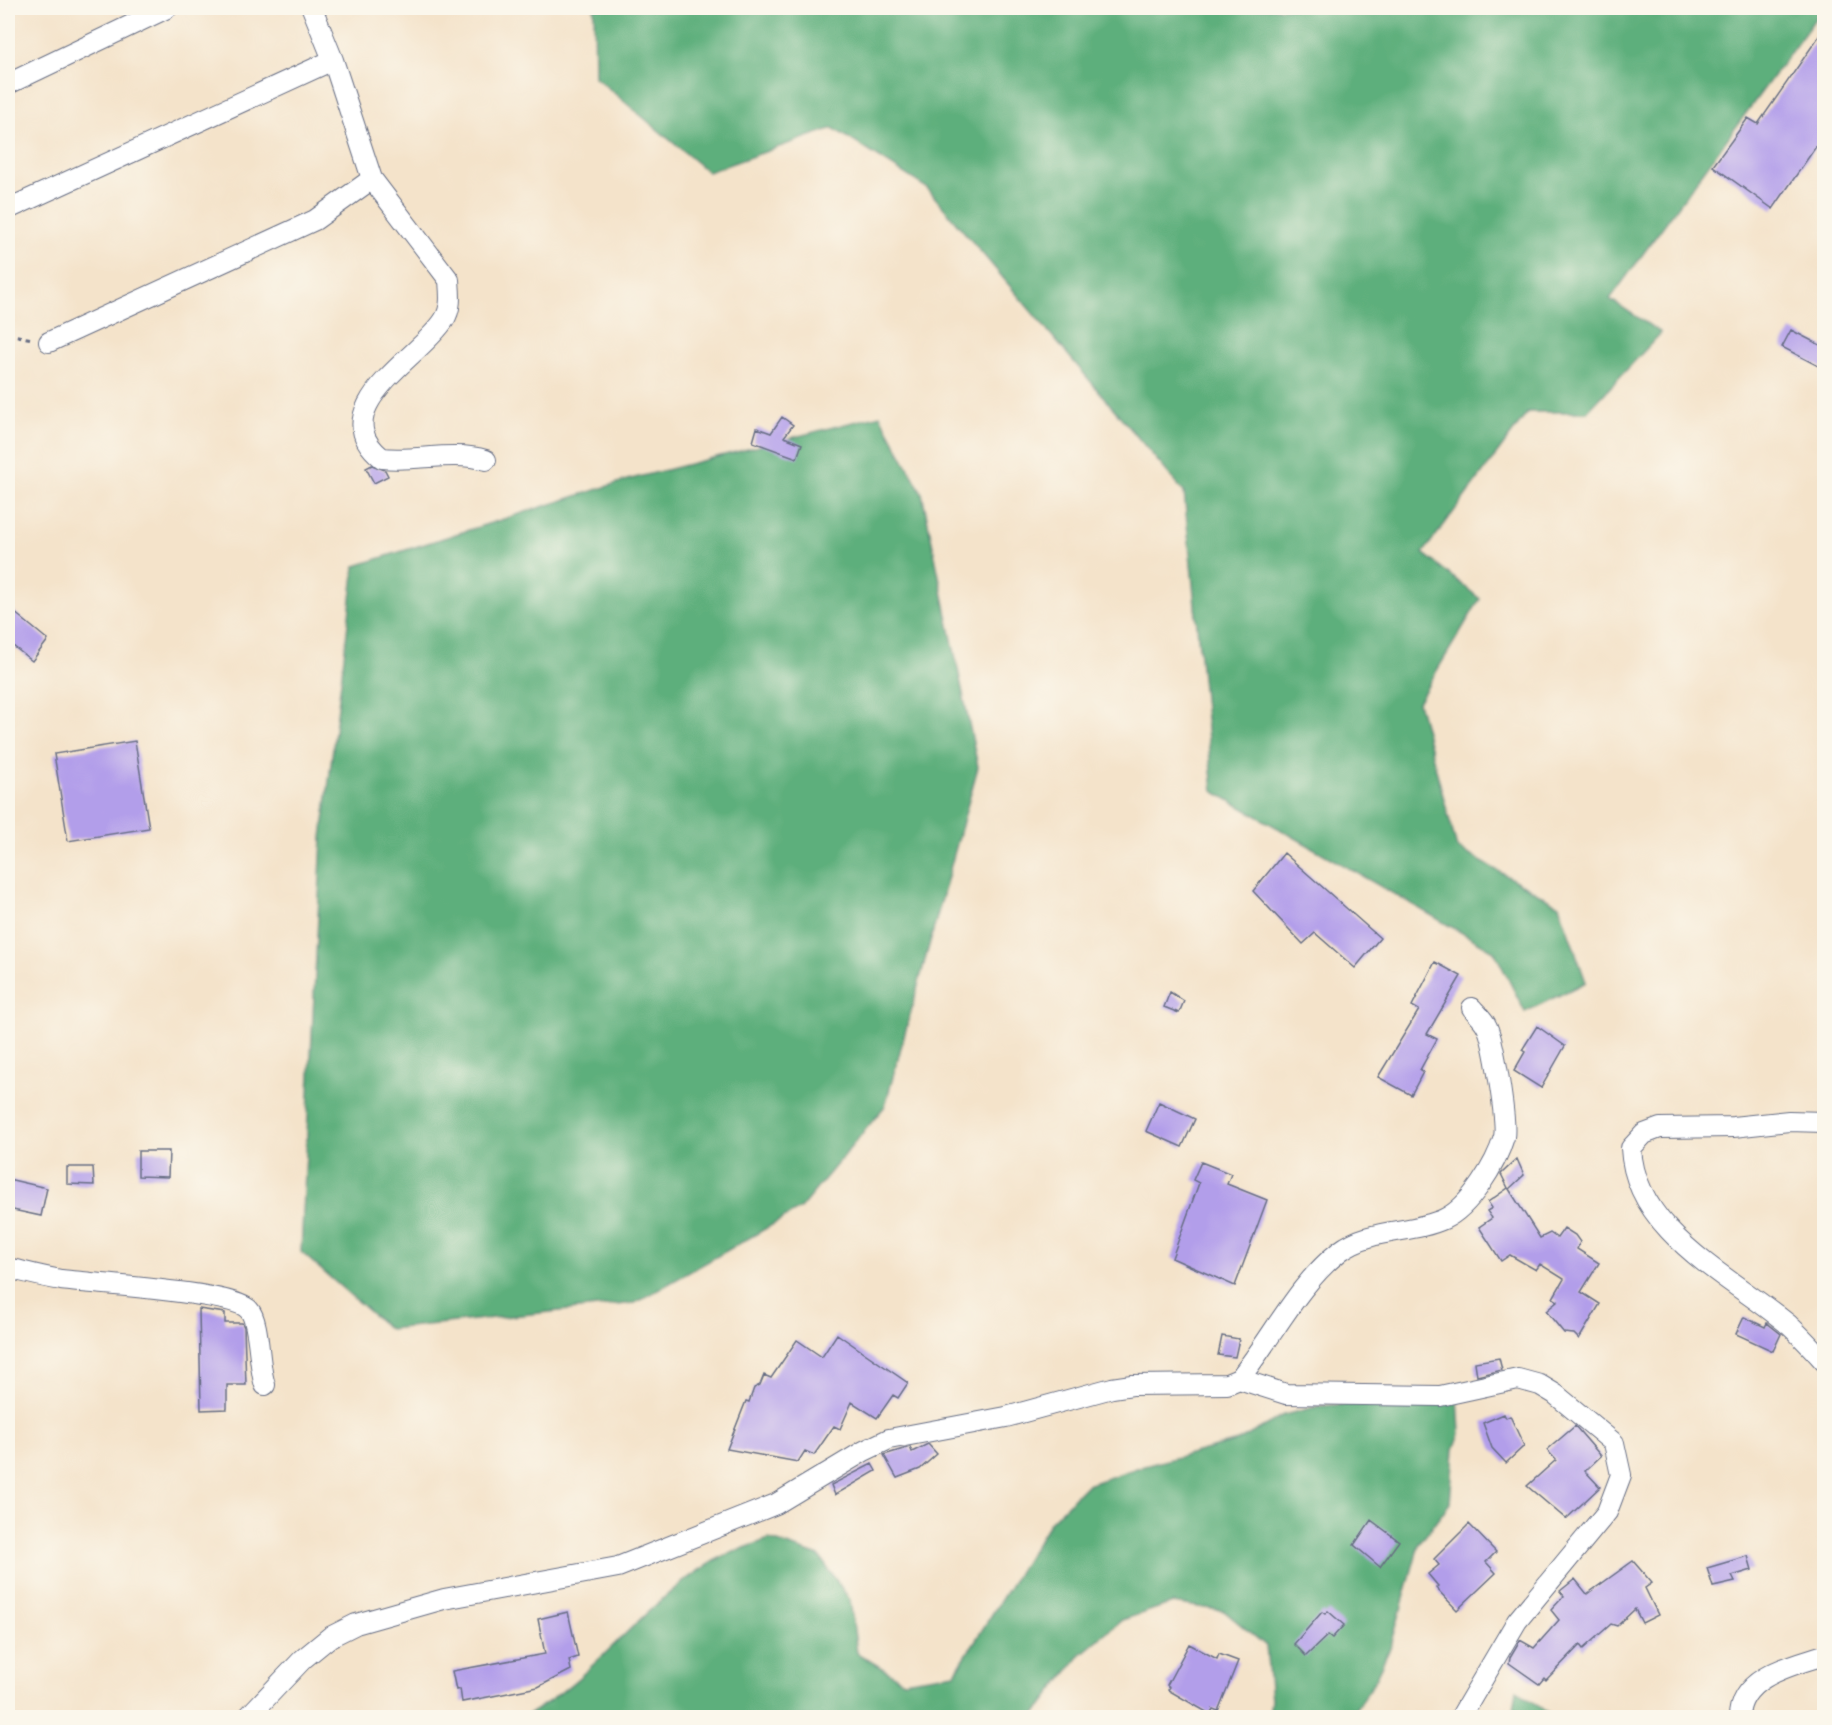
<svg xmlns="http://www.w3.org/2000/svg" width="1832" height="1725" viewBox="0 0 1832 1725" font-family="'Gochi Hand',sans-serif">
  <style>
    .forest { fill: #5daf7c; stroke: #3c6f6d; stroke-width: 1.5 }
    .building { fill: #b29eea }
    .lines { fill: none; stroke-linecap: round; stroke-linejoin: round }
    .minor-casing { stroke: #676e84; stroke-width: 22 }
    .path { stroke: #676e84; stroke-width: 3; stroke-dasharray: 4.5 4.5; stroke-linecap: butt }
    .minor { stroke: #fff; stroke-width: 20 }
  </style>
  <rect width="100%" height="100%" fill="#fbf7ec"/>
  <filter id="ink" filterUnits="userSpaceOnUse"><feTurbulence type="fractalNoise" baseFrequency=".0167" numOctaves="2"/><feDisplacementMap in="SourceGraphic" scale="12" xChannelSelector="R" yChannelSelector="G"/><feConvolveMatrix kernelMatrix="1 2 1 2 8 2 1 2 1" color-interpolation-filters="sRGB"/></filter>
  <filter id="wash" filterUnits="userSpaceOnUse"><feTurbulence type="fractalNoise" baseFrequency=".008" numOctaves="4" result="noise"/><feDisplacementMap in="SourceGraphic" scale="24" xChannelSelector="R" yChannelSelector="G"/><feGaussianBlur stdDeviation="1.35" result="paint"/><feColorMatrix in="noise" values="0 0 0 0 0 0 0 0 0 0 0 0 0 0 0 0 0 1.4 0 .05"/><feComposite in="paint" operator="in"/></filter>
  <g filter="url(#wash)">
    <rect width="100%" height="100%" fill="#f4e3ca"/>
    <path class="forest" d="M594 8H1823L1610 299 1661 333 1587 412H1528L1423 553 1480 599 1418 702 1457 848 1559 905 1586 982 1525 1012 1494 951 1213 791 1184 492 927 188 833 128 708 172 595 77Z
      M880 415 922 493 978 767 885 1106 800 1209 635 1303 389 1329 301 1252 322 838 355 566 627 480Z
      M1458 1397 1460 1434 1454 1449 1450 1503 1419 1544 1391 1646 1370 1689 1349 1717H1269L1271 1699 1266 1646 1224 1611 1173 1603 1122 1620 1081 1654 1033 1717 522 1718C595 1679 642 1603 714 1561 730 1552 751 1546 769 1539L819 1556 850 1600 857 1653 903 1681 955 1673 1050 1522 1087 1485 1137 1468 1238 1441 1284 1415 1319 1406Z
      M1517 1690 1553 1717H1513Z"/>
    <g id="blocks">
      <path class="building" d="M1824 29V135L1773 209 1713 166 1748 118 1758 124Z
        M1791 330 1824 347V369L1782 347Z
        M782 417 793 425 784 437 802 444 797 458 753 442 757 428 771 433Z
        M372 465 385 470 388 476 374 483 366 468Z
        M8 607 48 640 32 661 8 642Z
        M135 741 149 828 68 841 54 754Z
        M1284 853 1380 938 1355 968 1315 933 1303 944 1253 891Z
        M1435 962 1461 976 1427 1034 1437 1039 1420 1070 1423 1072 1411 1095 1378 1077 1419 1010 1412 1006Z
        M1170 992 1184 1001 1179 1013 1164 1007Z
        M1537 1026 1565 1046 1541 1088 1514 1071 1525 1052 1522 1050Z
        M1159 1102 1195 1119 1182 1147 1146 1131Z
        M138 1151H169L168 1177 138 1176Z
        M1517 1159 1524 1175 1509 1189 1540 1238 1550 1233 1557 1238 1564 1228 1575 1235 1580 1242 1577 1249 1599 1263 1581 1292 1600 1304 1579 1339 1574 1334 1564 1333 1546 1311 1558 1301 1553 1298 1564 1279 1540 1264 1536 1270 1510 1255 1501 1261 1479 1227 1492 1218 1487 1211 1492 1208 1488 1202 1508 1188 1501 1174Z
        M1201 1162 1231 1174 1227 1184 1267 1200 1235 1286 1172 1258 1199 1183 1193 1180Z
        M67 1167H93L94 1185 67 1184Z
        M8 1179 47 1188 41 1216 8 1209Z
        M199 1309 225 1313V1323H242L244 1327 246 1385H227V1409L201 1410Z
        M1744 1317 1765 1327 1767 1323 1781 1334 1773 1351 1736 1334Z
        M837 1334 908 1383 898 1398 893 1395 877 1418 852 1402 840 1429 834 1426 814 1455 805 1451 798 1462 727 1449 746 1401 749 1402 754 1388 760 1385 764 1375 771 1378 797 1340 822 1357Z
        M1222 1336 1239 1339 1235 1357 1218 1355Z
        M1499 1358 1502 1370 1477 1376 1475 1362Z
        M1504 1414 1506 1418 1510 1416 1524 1446 1506 1463 1492 1448 1483 1423Z
        M1575 1426 1601 1456 1585 1471 1600 1487 1566 1519 1527 1486 1556 1460 1547 1450Z
        M928 1444 937 1454 920 1469 897 1478 884 1455 910 1447 912 1452Z
        M872 1464 876 1471 835 1495 831 1485Z
        M1371 1520 1399 1541 1380 1567 1354 1545Z
        M1469 1524 1496 1552 1486 1562 1496 1573 1457 1610 1436 1588 1438 1586 1428 1574 1439 1565 1434 1559Z
        M1748 1556 1752 1570 1732 1576 1735 1582 1713 1587 1707 1568Z
        M1633 1561 1652 1583 1645 1588 1658 1615 1642 1623 1635 1609 1617 1626 1611 1624 1583 1649 1580 1645 1546 1680 1544 1678 1539 1684 1509 1663 1510 1657 1520 1640 1534 1648 1559 1620 1551 1610 1564 1596 1560 1591 1575 1579 1587 1594Z
        M1328 1611 1344 1625 1332 1638 1328 1635 1306 1656 1294 1644 1322 1612 1325 1614Z
        M568 1612 578 1657 569 1660 571 1670 538 1687 462 1702 460 1689 456 1690 452 1671 545 1654 538 1619Z
        M1189 1644 1217 1659 1219 1654 1238 1661 1218 1711 1213 1709 1210 1714 1168 1690 1170 1687 1167 1685Z"/>
    </g>
  </g>
  <g filter="url(#ink)">
    <use href="#blocks" fill-opacity="0" stroke="#676e84" stroke-width="1.5"/>
    <g class="lines">
      <defs>
        <path id="minor" d="M312 8 333 60 372 179 449 280C450 294 452 308 444 320 421 357 321 409 382 458 417 462 451 450 486 460
          M8 84 167 8
          M8 209 333 60
          M49 342 315 220 372 179
          M1824 1122 1789 1121 1733 1127 1660 1128 1644 1134 1631 1148C1635 1233 1732 1277 1789 1325 1801 1336 1813 1349 1824 1361
          M8 1268C25 1272 43 1277 61 1280 93 1284 234 1292 249 1310 260 1322 258 1365 265 1385
          M1239 1379 1286 1394 1440 1396 1518 1379 1540 1385 1555 1394 1614 1443 1621 1475 1607 1512 1517 1621 1460 1718
          M247 1718 303 1659 330 1637 356 1624 444 1599 618 1567 776 1504 864 1451 889 1439 1006 1417 1112 1388 1132 1385 1227 1384 1239 1379C1273 1337 1297 1285 1340 1251 1370 1228 1411 1234 1444 1219 1470 1207 1496 1164 1504 1137 1507 1123 1494 1038 1486 1025 1483 1019 1476 1013 1472 1008
          M1739 1718C1739 1676 1794 1665 1824 1655"/>
      </defs>
      <use href="#minor" class="minor-casing"/>
      <path class="path" d="M8 334 32 339"/>
      <use href="#minor" class="minor"/>
    </g>
  </g>
  <rect width="1832" height="1725" fill="none" stroke="#fbf7ec" stroke-width="30"/>
</svg>
